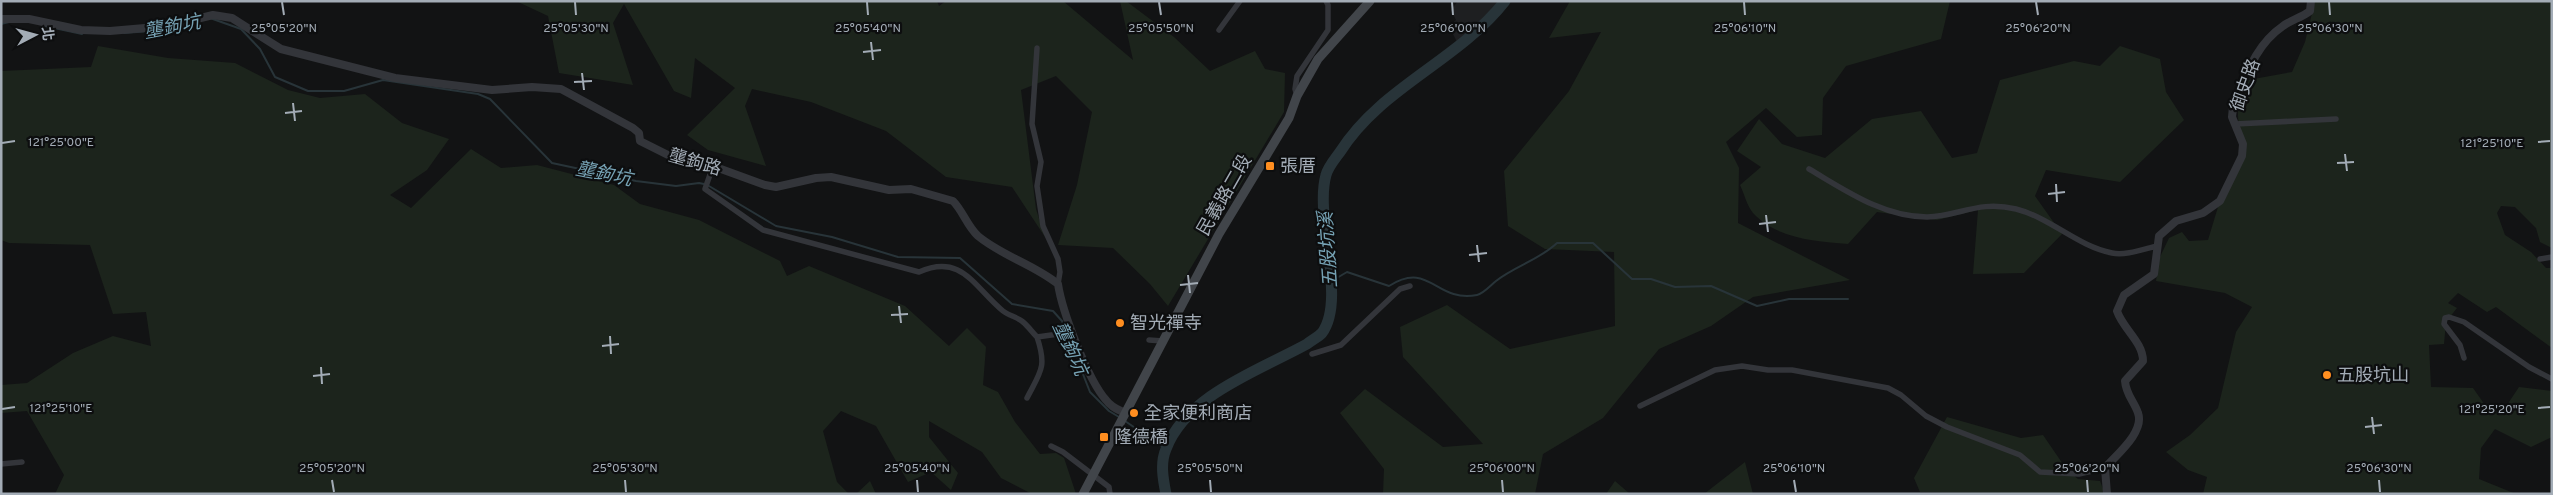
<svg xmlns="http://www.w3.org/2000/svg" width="2553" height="495" viewBox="0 0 2553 495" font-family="Overpass,'Noto Sans TC',sans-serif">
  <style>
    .built { fill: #1e1f21 }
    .green { fill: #1c241c }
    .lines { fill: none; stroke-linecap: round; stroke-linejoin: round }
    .stream { stroke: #283439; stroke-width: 2 }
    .river { stroke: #283439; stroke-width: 11 }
    .minor { stroke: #33353a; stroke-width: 5.5 }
    .tertiary { stroke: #33353a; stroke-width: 8 }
    .secondary { stroke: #41454a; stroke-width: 9 }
    .ticks { fill: none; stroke: #a3acb6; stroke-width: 2 }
    .poi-dot { fill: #ff8e20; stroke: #0d0e0f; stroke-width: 2 }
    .labels { text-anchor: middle; stroke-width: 4.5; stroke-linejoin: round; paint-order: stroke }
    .street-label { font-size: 18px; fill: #a3acb6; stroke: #0d0e0f }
    .poi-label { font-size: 18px; fill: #a3acb6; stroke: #0d0e0f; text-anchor: start }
    .water-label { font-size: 19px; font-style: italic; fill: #76a2b4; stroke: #0d0e0f }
    .ticks-label { font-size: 12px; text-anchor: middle; fill: #a3acb6; stroke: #0d0e0f; stroke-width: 4.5; stroke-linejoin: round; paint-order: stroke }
  </style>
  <rect width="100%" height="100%" fill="#121314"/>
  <path class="built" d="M1458 1H1502L1490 17 1458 44 1449 26 1456 20 1451 10Z"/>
  <path class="green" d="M516 1H937L939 6 946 1H1063L1133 60 1120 1H1126L1174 37 1210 71 1255 51 1265 69 1285 73 1284 112 1168 306 1150 284 1113 248 1058 245 1077 185 1092 112 1056 76 1021 90 1036 209 1045 237 1012 187 946 177 886 131 811 102 752 89 745 106 766 166 708 150 687 135 735 88 695 58 691 98 674 91 624 4 613 23 633 85 559 73 548 16Z
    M1570 1H1950L1941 39 1846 66 1823 98 1822 135 1797 137 1766 108 1726 142 1739 168 1738 223 1850 280 1753 297 1711 326 1659 349 1603 418 1543 454 1535 494H1383L1384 469 1340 413 1365 389 1443 447 1483 444 1403 357 1400 327 1447 305 1510 349 1615 326 1614 252 1545 249 1508 226 1504 171 1569 91 1601 32 1549 38Z
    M2315 1H2552V248L2540 242 2536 228 2515 207 2501 206 2497 213 2505 235 2531 252 2546 268H2552V348L2496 307 2487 312 2458 293 2448 303 2457 308 2446 322 2444 344 2429 345 2431 387 2473 388 2485 405 2505 408 2519 387 2552 391V437L2531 447 2495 429 2481 448 2479 479 2516 494H2203L2207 477 2188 470 2166 452 2190 435 2218 408 2236 332 2252 307 2225 293 2156 281 2159 259 2169 238 2182 232 2189 241 2208 240 2221 197 2246 149C2235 116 2235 111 2248 80L2292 72 2305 42Z
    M98 46 168 58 235 63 288 90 320 98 365 94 402 123 449 139 427 170 390 195 411 208 471 149 501 168 537 165 614 185 640 204 699 220 780 261 787 276 809 266 905 306 949 346 967 328 986 347 983 385 998 392 1015 422 1040 454 1056 453 1064 458 1076 494H1032L1001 478 982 452 929 421V437L958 473 951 490 931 472 908 482 876 426 841 411 823 431 837 482 849 494H55L64 475 27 411 1 413V385L27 383 73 353 113 336 151 346 146 312 113 314 90 245 9 243 1 240V71L91 67Z
    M2120 46 2160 59 2166 92 2184 120 2120 182 2046 170 2035 196 2062 234 2024 273 1973 274 1978 210 1937 220 1877 212 1848 244C1815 241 1777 239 1753 213 1747 206 1744 193 1740 185L1761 167 1737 151 1759 119 1782 144 1825 158 1872 119 1921 111 1952 158 1977 153 2000 80 2074 61 2100 66Z
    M1947 417 2021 438 2043 435 2067 470 2078 479 2100 481 2105 494 1920 492 1914 478Z
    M1745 462 1753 494H1704Z
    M870 481 876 494H856Z
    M1615 481 1630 494H1606Z"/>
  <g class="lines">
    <path class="stream" d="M210 18 241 29 260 49 275 77 308 91H344L383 80 478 94 490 99 552 163 636 181 676 186 699 183 704 184
      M1 24 9 22
      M45 26 82 34
      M124 33 150 31
      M709 186 776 226 832 237 898 257 960 258 1012 304 1053 311 1062 321 1090 392 1109 411 1119 417
      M1330 282 1347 272 1389 286C1430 260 1435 303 1477 295 1483 294 1491 285 1496 281 1515 266 1539 260 1557 243H1593L1632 279H1651L1675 287 1711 286 1757 306 1789 299H1848
      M1125 421 1166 449"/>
    <path class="river" d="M1166 494C1163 479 1160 463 1166 449 1186 395 1260 370 1307 344 1312 340 1318 337 1322 333 1347 299 1314 217 1326 175 1328 167 1335 159 1340 152 1381 87 1458 61 1505 1"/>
    <path class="minor" d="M1219 30 1240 1
      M1037 48 1032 124 1041 162 1037 186 1043 226 1058 259 1060 272 1058 284
      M1297 96 1295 89 1297 76 1328 30V5L1326 1
      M2235 124 2336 119
      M713 166 705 189 763 230 919 272C962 253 974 287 1003 311 1009 316 1018 317 1023 322 1028 326 1032 332 1037 337L1073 332
      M1809 169C1845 190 1883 217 1927 217 1960 216 1978 200 2016 209 2051 218 2077 246 2112 253 2125 256 2144 249 2157 246
      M2540 259 2552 257
      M1149 340 1163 341
      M1312 354 1341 345 1400 289 1410 286
      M2464 358 2460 345 2444 324 2445 318 2449 317 2464 322 2529 367 2552 379
      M1027 398C1041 371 1047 367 1037 337
      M1640 406 1715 370 1742 366 1768 370H1792L1888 388 1901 395 1926 416 1947 427 2020 455 2040 472 2079 474 2105 468
      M1051 446 1063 452 1109 487 1110 494
      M1 464 22 462"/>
    <path class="tertiary" d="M1 19H29L81 30 110 31 168 26 213 15 232 18 281 49 395 78 492 90 532 87 561 89 633 128 639 133 640 141 678 160 710 165 765 185 776 187 816 178 831 177 889 190 911 189 953 201C963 211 967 226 978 236 1002 256 1033 264 1058 284 1062 311 1088 380 1106 400 1111 407 1117 409 1125 413
      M2107 494 2105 468C2116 455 2145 432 2138 413 2134 401 2126 395 2125 381L2143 361C2143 342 2123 329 2117 311L2124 295 2154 274 2159 236 2176 221 2203 213 2220 201 2242 156 2243 144 2232 117 2233 107C2246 77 2254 46 2283 26 2291 20 2301 18 2310 11L2311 1"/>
    <path class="secondary" d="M1083 494 1219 234 1289 118 1297 96 1318 59 1370 1"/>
  </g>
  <path class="ticks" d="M282 2 284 15M575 2 576 15M867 2 868 15M1159 2 1161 15M1452 2 1453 15M1744 2 1745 15M2036 2 2038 15M2329 2 2330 15M871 42 873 60M863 52 881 50M582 73 584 90M574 82 592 81M293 103 295 121M285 113 302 111M2538 142 2550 141M2 143 15 141M2345 154 2347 171M2337 163 2354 162M2056 184 2057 202M2048 194 2065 192M1766 215 1768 232M1759 224 1776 222M1477 245 1479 262M1469 255 1487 253M1188 275 1190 293M1180 285 1198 283M899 306 901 323M891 315 908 314M610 336 611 354M602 346 619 344M321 367 322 384M313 376 330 374M2538 408 2550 407M2 409 15 407M2372 417 2374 434M2365 427 2382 425M332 480 334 492M625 480 626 492M917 480 918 492M1210 480 1211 492M1502 480 1503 492M1794 480 1796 492M2087 480 2088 492M2379 480 2380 492"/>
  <g class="poi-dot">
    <rect x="1265" y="161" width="10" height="10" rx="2.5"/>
    <circle cx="1120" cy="323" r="5"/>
    <circle cx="2327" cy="375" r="5"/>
    <circle cx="1134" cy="413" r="5"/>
    <rect x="1099" y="432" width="10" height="10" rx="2.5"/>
  </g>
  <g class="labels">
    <g class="street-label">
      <text transform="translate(2245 85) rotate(-70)" y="6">御史路</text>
      <text transform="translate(695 162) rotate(16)" y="6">壟鉤路</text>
      <text transform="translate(1224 195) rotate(-60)" y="6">民義路二段</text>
    </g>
    <g class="poi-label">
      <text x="1280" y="172">張厝</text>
      <text x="1130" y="329">智光禪寺</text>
      <text x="2337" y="381">五股坑山</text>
      <text x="1144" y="419">全家便利商店</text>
      <text x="1114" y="443">隆德橋</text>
    </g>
    <g class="water-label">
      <text transform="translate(172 26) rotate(-11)" y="7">壟鉤坑</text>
      <text transform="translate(604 173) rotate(11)" y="7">壟鉤坑</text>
      <text transform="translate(1327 250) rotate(-94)" y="7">五股坑溪</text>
      <text transform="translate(1071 348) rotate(65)" y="7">壟鉤坑</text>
    </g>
  </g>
  <g class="ticks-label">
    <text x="284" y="32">25°05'20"N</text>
    <text x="576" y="32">25°05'30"N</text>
    <text x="868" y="32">25°05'40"N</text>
    <text x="1161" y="32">25°05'50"N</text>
    <text x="1453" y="32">25°06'00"N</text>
    <text x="1745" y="32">25°06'10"N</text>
    <text x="2038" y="32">25°06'20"N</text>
    <text x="2330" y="32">25°06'30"N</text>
    <text x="61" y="146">121°25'00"E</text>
    <text x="2492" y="147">121°25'10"E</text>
    <text x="61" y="412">121°25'10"E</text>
    <text x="2492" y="413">121°25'20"E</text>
    <text x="332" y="472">25°05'20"N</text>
    <text x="625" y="472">25°05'30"N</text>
    <text x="917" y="472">25°05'40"N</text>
    <text x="1210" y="472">25°05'50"N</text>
    <text x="1502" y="472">25°06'00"N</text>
    <text x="1794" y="472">25°06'10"N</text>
    <text x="2087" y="472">25°06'20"N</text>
    <text x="2379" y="472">25°06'30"N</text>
  </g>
  <rect width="2553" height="495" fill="none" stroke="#a3acb6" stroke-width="5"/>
  <g transform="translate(35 35) rotate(84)" stroke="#0d0e0f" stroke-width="4" paint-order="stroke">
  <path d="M0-4L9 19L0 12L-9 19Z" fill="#a3acb6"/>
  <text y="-8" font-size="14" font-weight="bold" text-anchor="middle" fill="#a3acb6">北</text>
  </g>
</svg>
